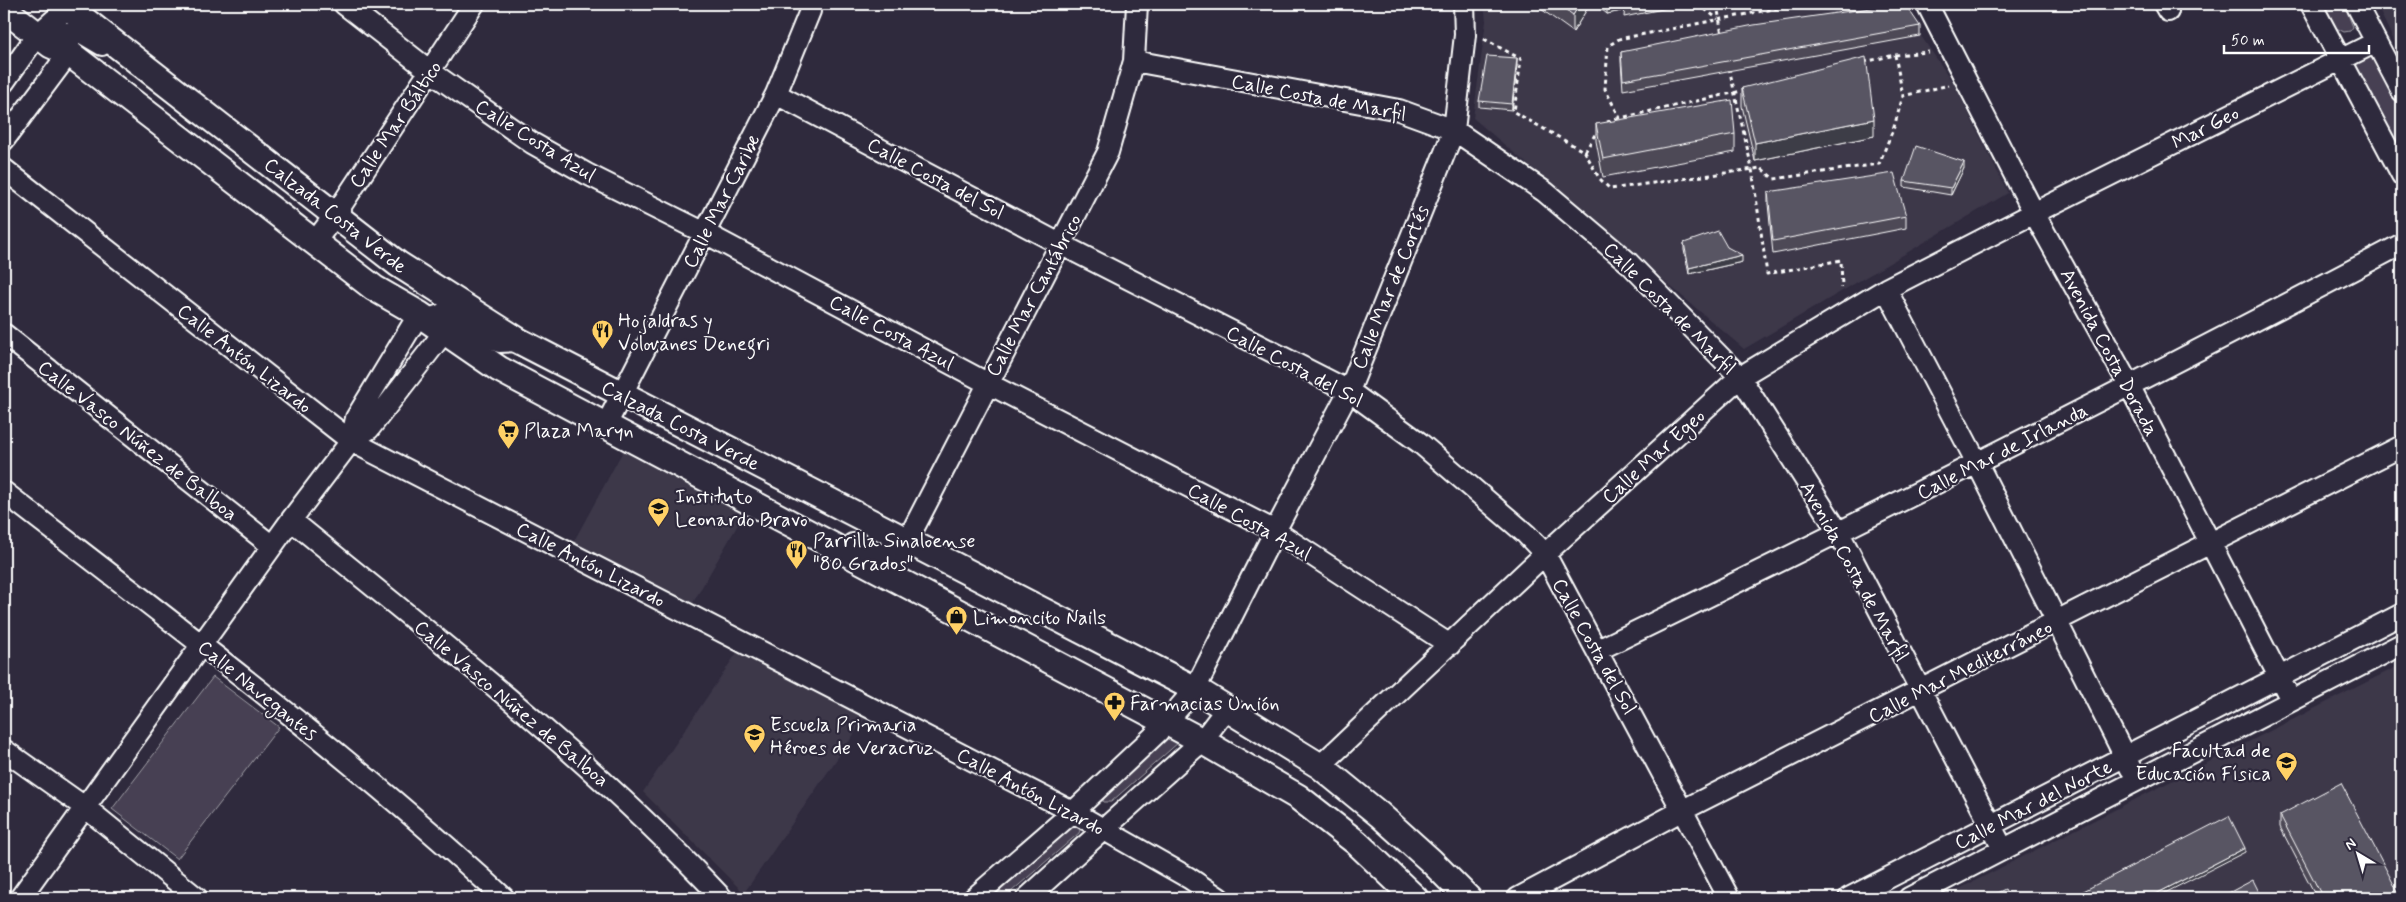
<svg xmlns="http://www.w3.org/2000/svg" width="2406" height="902" viewBox="0 0 2406 902" font-family="Mynerve,sans-serif">
  <style>
    .built { fill: #3c3749 }
    .green { fill: #464152; stroke: #a2a0a8 }
    .lines { fill: none; stroke-linecap: round; stroke-linejoin: round }
    .minor-casing { stroke: #fff; stroke-width: 24 }
    .major-casing { stroke: #fff; stroke-width: 29 }
    .path { stroke: #fff; stroke-width: 3; stroke-dasharray: 4 4; stroke-linecap: butt }
    .minor { stroke: #2f2a3d; stroke-width: 20 }
    .major { stroke: #2f2a3d; stroke-width: 25 }
    .wall { fill: #4d4956; stroke: #fff }
    .shaded-wall { fill: #3e3c46; stroke: #fff }
    .building { fill: #595564; stroke: #fff }
    .labels { text-anchor: middle; stroke-width: 4.5; stroke-linejoin: round; paint-order: stroke }
    .street-label { font-size: 20px; fill: #fff; stroke: #2f2a3d }
    .poi-label { font-size: 20px; fill: #fff; stroke: #2f2a3d; text-anchor: start }
  </style>
  <rect width="100%" height="100%" fill="#2f2a3d"/>
  <filter id="ink" filterUnits="userSpaceOnUse"><feTurbulence type="fractalNoise" baseFrequency=".02" numOctaves="2"/><feDisplacementMap in="SourceGraphic" scale="10" xChannelSelector="R" yChannelSelector="G"/><feConvolveMatrix kernelMatrix="1 2 1 2 8 2 1 2 1" color-interpolation-filters="sRGB"/></filter>
  <g filter="url(#ink)">
    <path class="built" d="M1484 4H1899L1954 84 2008 193 1744 349 1473 118 1486 21Z
      M2376 4H2402V47L2398 49Z
      M630 438 751 502 687 613 568 552Z
      M738 651 866 717 744 893 643 792Z
      M2402 664V898H1941Z"/>
    <path class="green" d="M2321 4H2344L2353 27 2350 31 2344 32 2334 27Z
      M2363 57H2370L2377 63 2402 111V164L2355 66Z
      M213 677 279 727 177 859 112 809Z
      M1173 734 1179 742 1111 802H1103L1104 793Z
      M1073 825H1082L1079 833 1004 898H988Z"/>
    <g class="lines">
      <defs>
        <path id="minor" d="M344 4 431 72 532 143 587 174 705 233 987 383 1275 531 1450 645
          M1927 4 2034 213 2130 387 2291 700
          M2164 4 2168 11
          M2311 4 2402 175
          M2356 4 2402 91
          M37 35 80 32 102 45
          M1134 61 1399 110 1454 130 1545 192 1629 263 1740 377 1839 533 2003 849
          M4 82 37 35 72 4
          M776 94 1060 244 1349 391 1420 443 1526 534 1545 554 1729 898
          M4 140 69 53V39
          M4 169 351 441 1073 812 1189 878 1219 898
          M314 243 335 215 474 4
          M1886 289 1977 463 2131 769
          M4 334 272 546
          M606 425 776 94 810 11 811 4
          M351 441 356 418 419 314 432 318 443 314 449 316 499 342 519 341
          M4 492C173 623 346 752 504 898
          M291 520C440 641 591 759 722 898
          M853 544C879 557 881 558 907 542
          M890 574 1108 152 1134 61 1137 4
          M1598 650C1869 519 2136 384 2402 244
          M4 750 86 808 197 898
          M1320 766 1545 554 1740 377 1886 289 2034 213 2376 42
          M20 898 291 520 351 441 369 429 445 331
          M974 898 1073 812 1158 732 1195 689 1275 531 1349 391 1454 130 1465 35 1464 4
          M1027 898 1202 741 1227 708
          M1518 898 1683 810 2402 446
          M1849 898 2402 614
          M1909 898 2402 644"/>
        <path id="major" d="M64 4 398 264 519 341 1195 689 1320 766 1380 815 1431 861 1468 898
          M4 9 51 45 69 53 374 288 419 314 499 369 1202 741 1298 797 1357 843 1415 898"/>
      </defs>
      <use href="#minor" class="minor-casing"/>
      <use href="#major" class="major-casing"/>
      <path class="path" d="M1698 4 1718 19
        M1717 4 1722 35
        M1484 39 1521 59 1514 112 1585 152 1599 178 1610 189 1761 168 1774 179 1879 164 1894 127 1903 96 1949 85
        M1895 55 1903 96
        M1864 62 1895 55 1929 52
        M1729 68 1752 169 1767 274 1841 260 1842 288
        M1746 90 1620 118 1605 89 1608 46 1619 39 1799 4
        M1607 122 1620 118
        M1585 152 1597 131"/>
      <use href="#minor" class="minor"/>
      <use href="#major" class="major"/>
    </g>
    <path class="wall" d="M1534 4H1590L1573 32Z
      M1595 4H1623L1621 11 1607 14Z
      M1625 4H1677V6L1624 17Z
      M1721 4H1733L1722 6Z
      M1920 26V36L1623 90 1621 61V52Z
      M1517 65 1512 110 1479 107V101Z
      M1742 88 1874 136 1755 161 1742 106Z
      M1596 124 1735 134V152L1603 177 1596 141Z
      M1964 168 1951 195 1904 187V181Z
      M1768 192 1906 216V228L1773 254 1768 204Z
      M1684 243 1727 247 1742 262 1689 274 1684 250Z
      M2280 815 2401 898H2317L2280 827Z"/>
    <path class="shaded-wall" d="M1580 4H1590L1573 32V15Z
      M1607 4H1623L1621 11 1607 14Z
      M1517 58V65L1512 110V104Z
      M1874 119V136L1755 161V143Z
      M1964 162V168L1951 195V188Z
      M1742 255V262L1689 274V268Z
      M2245 848V852L2155 898H2148Z"/>
    <path class="building" d="M1558 4H1580L1573 15Z
      M1625 4H1641L1624 7Z
      M1898 4H1905L1920 26 1623 80 1621 52 1754 25Z
      M1487 56 1517 58 1512 104 1479 101Z
      M1866 57 1874 119 1755 143 1742 88Z
      M1732 100 1735 134 1603 159 1596 124Z
      M1916 146 1964 162 1951 188 1904 181Z
      M1894 173 1906 216 1773 241 1768 192Z
      M1718 231 1727 247 1742 255 1689 268 1684 243Z
      M2341 783 2401 898H2323L2280 815Z
      M2229 816 2245 848 2148 898H2070Z
      M2253 880 2262 898H2219Z
      M2005 889 2010 898H1987Z"/>
  </g>
  <defs>
    <symbol id="restaurant-pin" viewBox="-11 -11 22 30"><path d="M0 17L-7.5 6A9.5 9.5 0 1 1 7.5 6Z" fill="#ffd166" stroke="#2f2a3d"/><path d="M-5-6h1v4h1v-4h1v4h1v-4h1v5L-1.5 .5V6h-2V.5L-5-1ZM5-6V6H3V1.5H1.5Q1.5-4 5-6Z" fill="#111"/></symbol>
    <symbol id="supermarket-pin" viewBox="-11 -11 22 30"><path d="M0 17L-7.5 6A9.5 9.5 0 1 1 7.5 6Z" fill="#ffd166" stroke="#2f2a3d"/><path d="M-6-5.5h2.5l.6 2H6L4.5 2H-2.5L-4.4-4H-6ZM-1.5 3.2a1.3 1.3 0 1 0 .1 0ZM3 3.2a1.3 1.3 0 1 0 .1 0Z" fill="#111"/></symbol>
    <symbol id="school-pin" viewBox="-11 -11 22 30"><path d="M0 17L-7.5 6A9.5 9.5 0 1 1 7.5 6Z" fill="#ffd166" stroke="#2f2a3d"/><path d="M0-5L7-2L0 1L-7-2ZM-4 1L0 2.5L4 1V4Q0 6-4 4Z" fill="#111"/></symbol>
    <symbol id="shop-pin" viewBox="-11 -11 22 30"><path d="M0 17L-7.5 6A9.5 9.5 0 1 1 7.5 6Z" fill="#ffd166" stroke="#2f2a3d"/><path d="M-5-2.5h2.3a2.7 3.5 0 0 1 5.4 0H5L5.5 6h-11ZM-1.5-2.5h3a1.5 2.3 0 0 0-3 0Z" fill="#111"/></symbol>
    <symbol id="pharmacy-pin" viewBox="-11 -11 22 30"><path d="M0 17L-7.5 6A9.5 9.5 0 1 1 7.5 6Z" fill="#ffd166" stroke="#2f2a3d"/><path d="M-2-6h4v4h4v4h-4v4h-4v-4h-4v-4h4Z" fill="#111"/></symbol>
    <symbol id="university-pin" viewBox="-11 -11 22 30"><path d="M0 17L-7.5 6A9.5 9.5 0 1 1 7.5 6Z" fill="#ffd166" stroke="#2f2a3d"/><path d="M0-5L7-2L0 1L-7-2ZM-4 1L0 2.5L4 1V4Q0 6-4 4Z" fill="#111"/></symbol>
  </defs>
  <g fill-rule="evenodd">
    <use href="#restaurant-pin" x="590" y="318" width="25" height="34"/>
    <use href="#supermarket-pin" x="496" y="418" width="25" height="34"/>
    <use href="#school-pin" x="646" y="496" width="25" height="34"/>
    <use href="#restaurant-pin" x="784" y="538" width="25" height="34"/>
    <use href="#shop-pin" x="944" y="604" width="25" height="34"/>
    <use href="#pharmacy-pin" x="1102" y="690" width="25" height="34"/>
    <use href="#school-pin" x="742" y="722" width="25" height="34"/>
    <use href="#university-pin" x="2274" y="750" width="25" height="34"/>
  </g>
  <g class="labels">
    <g class="street-label">
      <text transform="translate(1319 97) rotate(11)" y="7">Calle Costa de Marfil</text>
      <text transform="translate(395 124) rotate(-56)" y="7">Calle Mar Báltico</text>
      <text transform="translate(2205 127) rotate(-27)" y="7">Mar Geo</text>
      <text transform="translate(536 140) rotate(32)" y="7">Calle Costa Azul</text>
      <text transform="translate(936 178) rotate(28)" y="7">Calle Costa del Sol</text>
      <text transform="translate(721 201) rotate(-63)" y="7">Calle Mar Caribe</text>
      <text transform="translate(336 215) rotate(38)" y="7">Calzada Costa Verde</text>
      <text transform="translate(1390 287) rotate(-68)" y="7">Calle Mar de Cortés</text>
      <text transform="translate(1033 295) rotate(-62)" y="7">Calle Mar Cantábrico</text>
      <text transform="translate(1670 308) rotate(45)" y="7">Calle Costa de Marfil</text>
      <text transform="translate(892 332) rotate(28)" y="7">Calle Costa Azul</text>
      <text transform="translate(2110 352) rotate(62)" y="7">Avenida Costa Dorada</text>
      <text transform="translate(245 358) rotate(38)" y="7">Calle Antón Lizardo</text>
      <text transform="translate(1295 366) rotate(28)" y="7">Calle Costa del Sol</text>
      <text transform="translate(681 425) rotate(27)" y="7">Calzada Costa Verde</text>
      <text transform="translate(138 440) rotate(38)" y="7">Calle Vasco Núñez de Balboa</text>
      <text transform="translate(2002 451) rotate(-27)" y="7">Calle Mar de Irlanda</text>
      <text transform="translate(1653 456) rotate(-42)" y="7">Calle Mar Egeo</text>
      <text transform="translate(1250 521) rotate(29)" y="7">Calle Costa Azul</text>
      <text transform="translate(591 564) rotate(27)" y="7">Calle Antón Lizardo</text>
      <text transform="translate(1855 571) rotate(61)" y="7">Avenida Costa de Marfil</text>
      <text transform="translate(1595 646) rotate(61)" y="7">Calle Costa del Sol</text>
      <text transform="translate(1960 671) rotate(-27)" y="7">Calle Mar Mediterráneo</text>
      <text transform="translate(258 690) rotate(39)" y="7">Calle Navegantes</text>
      <text transform="translate(512 703) rotate(40)" y="7">Calle Vasco Núñez de Balboa</text>
      <text transform="translate(1031 791) rotate(28)" y="7">Calle Antón Lizardo</text>
      <text transform="translate(2033 804) rotate(-27)" y="7">Calle Mar del Norte</text>
    </g>
    <g class="poi-label">
      <text x="618" y="327">Hojaldras y<tspan x="618" dy="23">Volovanes Denegri</tspan></text>
      <text x="524" y="437">Plaza Maryn</text>
      <text x="675" y="503">Instituto<tspan x="675" dy="23">Leonardo Bravo</tspan></text>
      <text x="813" y="547">Parrilla Sinaloense<tspan x="813" dy="23">"80 Grados"</tspan></text>
      <text x="973" y="624">Limoncito Nails</text>
      <text x="1130" y="710">Farmacias Unión</text>
      <text x="770" y="731">Escuela Primaria<tspan x="770" dy="23">Héroes de Veracruz</tspan></text>
      <text x="2271" y="757" text-anchor="end">Facultad de<tspan x="2271" dy="23">Educación Física</tspan></text>
    </g>
  </g>
  <rect width="2406" height="902" fill="none" stroke="#2f2a3d" stroke-width="20"/>
  <rect x="10" y="10" width="2386" height="882" fill="none" stroke="#fff" stroke-width="2" filter="url(#ink)"/>
  <g transform="translate(2358 854) rotate(322)" stroke="#2f2a3d" stroke-width="4" paint-order="stroke">
  <path d="M0-4L9 19L0 12L-9 19Z" fill="#ffffff"/>
  <text y="-8" font-size="14" font-weight="bold" text-anchor="middle" fill="#ffffff">N</text>
  </g>
  <path d="M2224 45v8h145v-8" fill="none" stroke="#ffffff" stroke-width="2.5"/>
  <text x="2231" y="45" font-size="15" fill="#ffffff" stroke="#2f2a3d" stroke-width="4" paint-order="stroke">50 m</text>
</svg>
